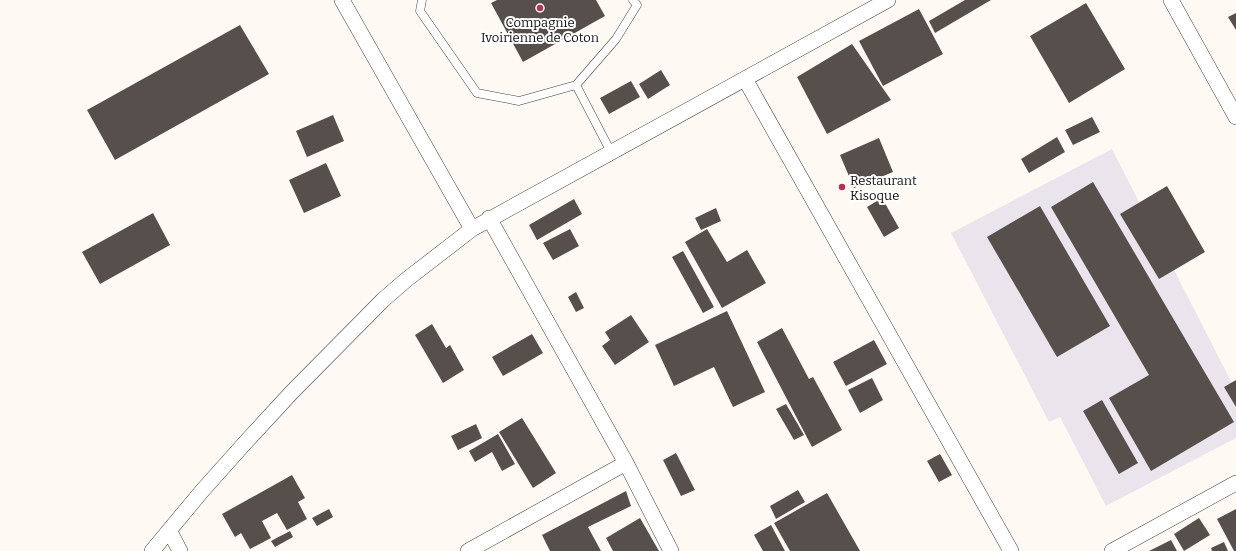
<svg xmlns="http://www.w3.org/2000/svg" width="1236" height="551" viewBox="0 0 1236 551" font-family="Bitter,serif">
  <style>
    .industrial { fill: #eae5ed }
    .building { fill: #574f4c }
    .lines { fill: none; stroke-linecap: round; stroke-linejoin: round }
    .lane-casing { stroke: #424242; stroke-width: 9 }
    .street-casing { stroke: #424242; stroke-width: 16 }
    .lane { stroke: #fff; stroke-width: 8 }
    .street { stroke: #fff; stroke-width: 15 }
    .poi-dot { fill: #b53250; stroke: #fff; stroke-width: 1.5 }
    .labels { text-anchor: middle; stroke-width: 4; stroke-linejoin: round; paint-order: stroke }
    .poi-label { font-size: 13px; fill: #0f0f0f; stroke: #fff }
  </style>
  <rect width="100%" height="100%" fill="#fefaf3"/>
  <path class="industrial" d="M1112 149 1236 391V438L1106 506 1060 417 1049 422 951 233Z"/>
  <path class="building" d="M497 0H596L605 16 523 62 491 3Z
    M965 0H991L935 33 929 21Z
    M1086 3 1125 69 1069 103 1030 36Z
    M919 9 943 54 883 86 859 41Z
    M1236 13V30L1228 17Z
    M240 25 269 74 115 160 87 110Z
    M852 44 891 100 827 134 797 77Z
    M661 70 670 85 648 99 639 84Z
    M631 81 640 97 609 114 600 98Z
    M333 115 344 141 307 157 296 131Z
    M1092 117 1100 132 1073 145 1065 130Z
    M1057 137 1065 152 1029 173 1021 159Z
    M879 138 893 172 854 188 840 155Z
    M326 163 341 196 304 213 289 180Z
    M1093 182 1234 422 1151 471 1109 398 1149 375 1051 207Z
    M1167 186 1205 252 1159 279 1120 214Z
    M882 198 899 228 884 237 867 207Z
    M574 199 582 214 537 240 529 225Z
    M1040 206 1110 326 1057 357 987 237Z
    M716 208 721 221 701 230 695 218Z
    M153 213 170 245 100 284 82 252Z
    M570 229 579 246 553 260 543 243Z
    M707 229 727 262 747 250 766 283 722 308 685 242Z
    M683 251 714 307 703 313 672 257Z
    M576 292 584 308 576 312 568 297Z
    M727 311 765 392 733 407 714 367 674 386 655 345Z
    M631 315 649 342 615 365 602 346 610 340 605 332Z
    M432 324 446 348 450 345 464 370 443 383 415 335Z
    M782 328 809 379 813 377 842 430 812 447 757 342Z
    M532 334 543 353 503 376 492 357Z
    M874 340 887 364 846 386 833 362Z
    M872 378 883 400 860 413 848 390Z
    M1236 380V407L1224 387Z
    M1102 400 1138 463 1119 474 1083 411Z
    M786 404 804 435 794 440 776 409Z
    M522 418 556 473 533 488 499 432Z
    M476 424 482 438 458 450 451 436Z
    M498 434 515 464 502 471 492 452 475 462 469 451Z
    M676 453 695 490 681 496 663 460Z
    M940 454 952 475 939 482 927 461Z
    M292 475 305 498 298 502 307 519 287 530 277 513 262 521 271 538 250 549 241 533 235 537 222 514Z
    M798 490 805 502 776 519 770 506Z
    M626 491 631 506 588 527 601 551H550L542 535Z
    M827 493 860 551H790L774 523Z
    M329 509 333 517 317 526 312 518Z
    M1236 509V551H1234L1217 519Z
    M640 518 659 551H613L606 538Z
    M1199 518 1210 535 1184 551 1174 534Z
    M771 525 785 551H763L754 535Z
    M290 531 293 537 275 547 271 541Z
    M1171 540 1177 551H1149Z
    M1224 542 1228 551H1212L1211 548Z"/>
  <g class="lines">
    <defs>
      <path id="lane" d="M422 0 420 11 477 93 519 101 576 85
        M611 152 576 85 616 39 637 5 633 0"/>
      <path id="street" d="M342 0 472 229
        M1171 0 1236 117
        M745 79 1011 551
        M489 218 626 463 671 551
        M170 532 180 551
        M152 551 202 491 244 444 292 392 383 300 406 280 472 229 888 0
        M468 551 626 463
        M1112 551 1236 483"/>
    </defs>
    <use href="#lane" class="lane-casing"/>
    <use href="#street" class="street-casing"/>
    <use href="#lane" class="lane"/>
    <use href="#street" class="street"/>
  </g>
  <g class="poi-dot">
    <circle cx="540" cy="8" r="4"/>
    <circle cx="842" cy="187" r="4"/>
  </g>
  <g class="labels">
    <g class="poi-label">
      <text x="540" y="27">Compagnie<tspan x="540" dy="15">Ivoirienne de Coton</tspan></text>
      <text x="850" y="185" text-anchor="start">Restaurant<tspan x="850" dy="15">Kisoque</tspan></text>
    </g>
  </g>
</svg>
